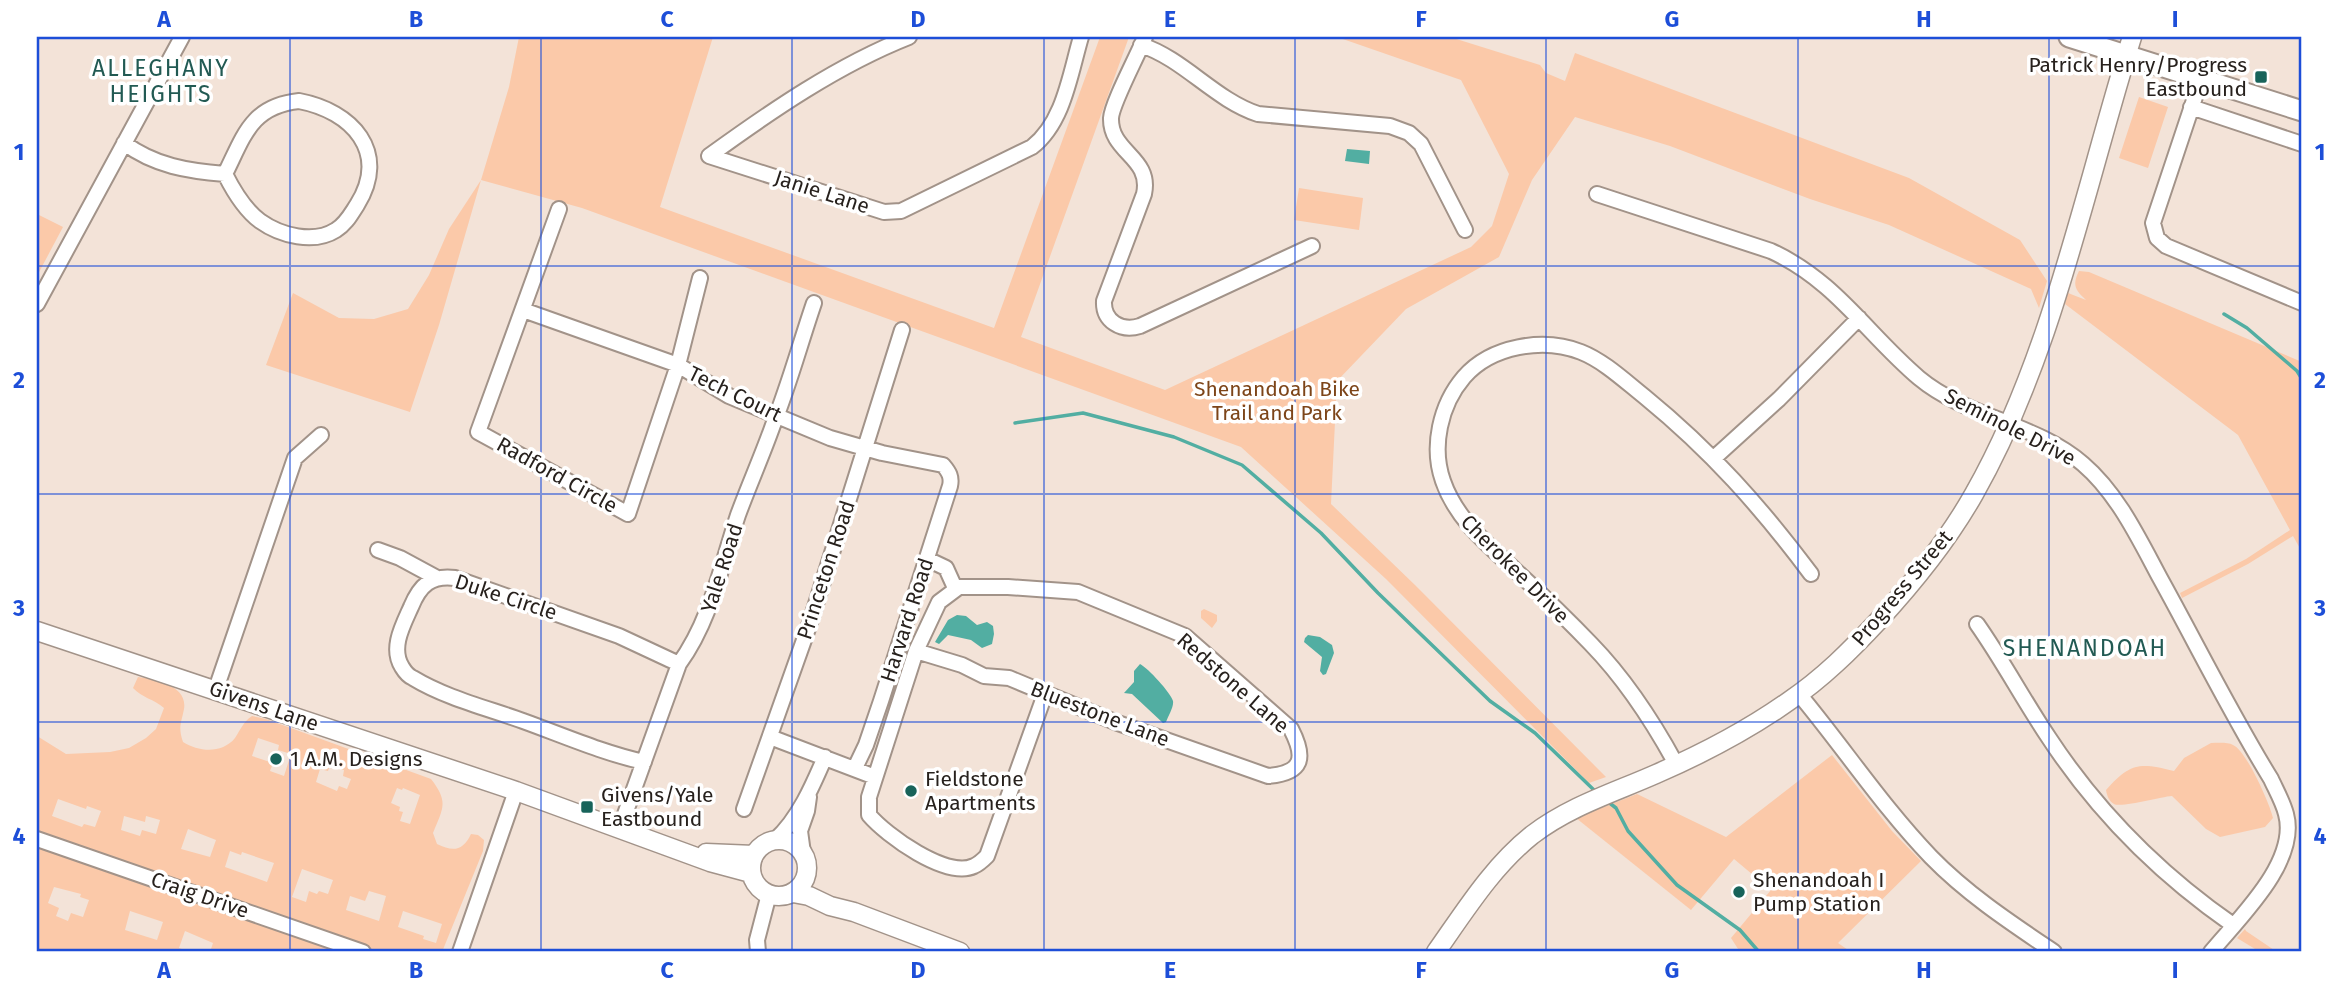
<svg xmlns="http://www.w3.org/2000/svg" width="2339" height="989" viewBox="0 0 2339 989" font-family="'Fira Sans',sans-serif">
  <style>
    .green { fill: #fbc9a9; fill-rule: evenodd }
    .water { fill: #52aea2 }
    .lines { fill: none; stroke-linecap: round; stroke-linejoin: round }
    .stream { stroke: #52aea2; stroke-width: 3.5 }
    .minor-casing { stroke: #a29389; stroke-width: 18 }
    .tertiary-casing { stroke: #a29389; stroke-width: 21 }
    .secondary-casing { stroke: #a29389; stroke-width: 23 }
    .minor { stroke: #fff; stroke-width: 14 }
    .tertiary { stroke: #fff; stroke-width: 18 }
    .secondary { stroke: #fff; stroke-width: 19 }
    .grid { fill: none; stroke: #1d4ed8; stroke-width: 2; stroke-opacity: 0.55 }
    .poi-dot { fill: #18635a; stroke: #fff; stroke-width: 2.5 }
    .labels { text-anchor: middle; stroke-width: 7; stroke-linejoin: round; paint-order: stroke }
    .poi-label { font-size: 21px; fill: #27211d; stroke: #fff; text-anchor: start }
    .street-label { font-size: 21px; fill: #27211d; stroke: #fff }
    .park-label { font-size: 21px; fill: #7d4519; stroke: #fff }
    .neighbourhood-label { font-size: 23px; letter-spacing: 2px; fill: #225a53; stroke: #fff }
    .neatline { fill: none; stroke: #1d4ed8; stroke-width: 2.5 }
    .grid-label { font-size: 23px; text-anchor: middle; font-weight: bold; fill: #1d4ed8 }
  </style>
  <rect width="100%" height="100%" fill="#f3e3d8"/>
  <path class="green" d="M519 37H713L660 207 994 328 1100 37H1129L1021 337 1165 390 1471 247 1492 226 1509 174 1461 80 1337 37H1450L1540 65 1546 73 1565 81 1575 53 1909 178 2020 240 2047 281 2039 308 2031 289 1889 225 1810 199 1670 146 1575 117 1532 180 1499 257 1406 309 1337 381 1331 504 1415 585 1606 777 1589 783 1386 579 1241 447 582 208 481 180 439 325 410 412 266 365 293 293 339 318 374 319 408 309 429 275 449 229 481 180 509 87Z
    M2139 97 2168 107 2148 168 2119 158Z
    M1299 188 1363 198 1359 230 1294 220Z
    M37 214 63 227 37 276Z
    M2079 271 2089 272 2302 362V552L2293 536 2248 564 2182 598 2180 593 2246 559 2290 530 2238 435 2065 304 2068 293 2086 300C2075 290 2072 285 2079 271Z
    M1204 609 1217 615V621L1212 628 1201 618V611Z
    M138 677C156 679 188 686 184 709 181 724 178 727 183 742 199 752 222 754 235 738 241 729 243 722 252 716L266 719 431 779C449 802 443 808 433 833L437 844C453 852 463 851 471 834L478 835 484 840 483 851 442 952H210L213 943 185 931 179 948 191 952H37V736L66 754 110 752 129 748 146 738 156 729 164 708C154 699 142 698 133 688ZM258 738 279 745 278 750 291 754 284 776 270 771 273 763 252 756ZM330 765 344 770 343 776 351 779 347 789 339 786 337 791 316 782 320 769 328 771ZM397 788 402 790 403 788 420 795 410 824 400 821 403 812 399 811 400 807 391 803ZM58 799 86 809 87 806 101 811 95 827 84 824 82 827 52 816ZM124 816 145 822 146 816 160 820 156 834 142 830 140 836 121 830ZM188 829 216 840 210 857 181 849ZM230 851 241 855 242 852 274 863 267 882 225 867ZM302 869 333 880 328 894 319 891 317 894 309 891 306 902 292 897ZM54 887 81 894 80 897 89 900 83 917 71 913 68 921 56 916 59 908 48 903ZM369 891 386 896 379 921 346 910 350 896 365 901ZM130 911 163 922 157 940 125 930ZM403 911 442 924 436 943 423 939 424 936 398 927Z
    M2211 743C2218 743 2228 742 2233 745 2246 750 2270 804 2273 818L2265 827 2220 837 2206 829 2172 796C2159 797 2122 808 2114 804 2109 801 2107 796 2106 790 2130 763 2139 762 2174 771L2184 758Z
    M1832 755 1892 831 1921 861 1838 943 1851 952H1740L1731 938 1771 890 1734 859 1691 910 1576 818 1637 794 1726 837Z
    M2245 929 2246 931 2277 952H2260L2237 938Z"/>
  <path class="water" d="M1347 149 1370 151 1369 164 1345 161Z
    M957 615 966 616 977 625 987 622 993 626 994 634 992 644 982 648 971 640 948 635 939 644 935 642 948 620Z
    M1308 635 1320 637 1332 645 1334 653 1326 674 1323 675 1320 671 1322 657 1304 642 1305 638Z
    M1140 664C1148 668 1171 693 1173 701 1174 707 1168 716 1166 722L1163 723 1132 694 1124 693 1134 682V671Z"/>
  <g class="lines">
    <path class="stream" d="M2224 314 2247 328 2297 371 2302 379
      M1015 423 1083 413 1174 437 1242 465 1321 533 1378 593 1490 701 1535 733 1596 792
      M1607 801 1616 808 1628 831 1677 885 1740 930 1759 952"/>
    <defs>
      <path id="minor" d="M909 37C838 65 771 111 709 156L884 212 901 211 1032 147C1064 122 1070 74 1081 37
        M1145 37C1138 55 1112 103 1111 118 1110 153 1152 157 1144 194L1104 301C1103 321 1121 332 1140 326L1312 246
        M1141 45C1184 59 1215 100 1258 114L1390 126 1409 133 1421 144 1465 230
        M2201 79 2153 223 2157 238 2166 246 2302 303
        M299 101C352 111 390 152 357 205 351 214 346 224 336 230 314 244 281 236 260 221 245 210 233 190 225 174 244 136 251 106 299 101Z
        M2191 107 2302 144
        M124 143C155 166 188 171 225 174
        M1597 194 1771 251C1836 281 1867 334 1919 378 1967 418 2036 423 2083 464 2118 494 2139 539 2160 578 2197 645 2231 714 2271 779 2276 790 2283 802 2286 814 2299 862 2239 918 2211 952
        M559 209 478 432 628 514 678 365 700 278
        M37 304 182 37
        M523 310 678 365 729 396 830 438 882 453 943 465C949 472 952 477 950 486L881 701 866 745 855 768
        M1714 458 1779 399 1859 318
        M378 550 400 558 437 578
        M927 559 946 568 955 588
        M1977 624C2003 661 2024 701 2049 738 2097 811 2161 875 2233 925
        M916 651 962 665 984 676 1009 678 1115 722 1268 776C1303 773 1306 758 1291 729L1185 636 1078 592 1008 587H959L939 602 916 651 869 797V815C886 835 946 879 974 866 979 864 984 859 987 856L1045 694
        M216 689 295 458 321 435
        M1799 694C1844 748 1882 806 1931 857 1967 894 2011 923 2054 952
        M770 737 875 777
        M644 762C603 753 562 735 523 721 487 708 446 698 413 678 408 676 405 672 402 667 390 648 403 625 411 607 420 585 431 575 455 578L619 636 679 664
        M1676 764C1652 720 1626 680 1591 644 1567 619 1541 594 1515 570 1487 544 1456 519 1443 481 1431 447 1440 405 1464 377 1491 346 1543 337 1581 352 1604 361 1626 382 1645 397 1711 451 1760 506 1811 574
        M744 809 810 623 902 330
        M620 828 679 664C711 620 721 566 738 515 749 485 762 456 773 425 789 385 800 344 814 303
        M37 839 363 952
        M775 840C798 820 813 785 825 757
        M803 853 800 831 807 811 809 797
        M460 952 516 791
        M758 952 757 940 769 894"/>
      <path id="tertiary" d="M37 631 516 791 710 862 751 873
        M751 868a28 28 0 1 1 56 0a28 28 0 1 1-56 0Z
        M706 853 754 855
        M793 893 809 896 830 906 854 912 960 952
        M1436 952C1465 911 1492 867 1532 835 1570 806 1613 793 1656 774 1702 754 1748 730 1789 701 1823 678 1851 650 1879 620 1914 582 1948 540 1974 494 2052 357 2085 187 2132 37"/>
      <path id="secondary" d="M2069 37 2302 111"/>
    </defs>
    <use href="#minor" class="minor-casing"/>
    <use href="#tertiary" class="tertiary-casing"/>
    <use href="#secondary" class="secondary-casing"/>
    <use href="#minor" class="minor"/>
    <use href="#tertiary" class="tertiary"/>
    <use href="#secondary" class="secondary"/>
  </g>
  <path class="grid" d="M290 37V952M541 37V952M792 37V952M1044 37V952M1295 37V952M1546 37V952M1798 37V952M2049 37V952M37 266H2302M37 494H2302M37 722H2302"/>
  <g class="poi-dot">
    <rect x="2254" y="70" width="14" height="14" rx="3.5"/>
    <circle cx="276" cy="759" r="7"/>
    <circle cx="911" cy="791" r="7"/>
    <rect x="580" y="800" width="14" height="14" rx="3.5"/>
    <circle cx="1739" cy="892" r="7"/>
  </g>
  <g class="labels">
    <g class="poi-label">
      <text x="2247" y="72" text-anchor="end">Patrick Henry/Progress<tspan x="2247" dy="24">Eastbound</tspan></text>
      <text x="290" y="766">1 A.M. Designs</text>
      <text x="925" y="786">Fieldstone<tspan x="925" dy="24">Apartments</tspan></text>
      <text x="601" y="802">Givens/Yale<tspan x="601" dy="24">Eastbound</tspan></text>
      <text x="1753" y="887">Shenandoah I<tspan x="1753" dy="24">Pump Station</tspan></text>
    </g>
    <g class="street-label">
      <text transform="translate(822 192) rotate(18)" y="7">Janie Lane</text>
      <text transform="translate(735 394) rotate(26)" y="7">Tech Court</text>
      <text transform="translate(2010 427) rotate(27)" y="7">Seminole Drive</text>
      <text transform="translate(557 475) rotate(29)" y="7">Radford Circle</text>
      <text transform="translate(722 568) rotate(-72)" y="7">Yale Road</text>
      <text transform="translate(1515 569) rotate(45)" y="7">Cherokee Drive</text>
      <text transform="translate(826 570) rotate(-72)" y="7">Princeton Road</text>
      <text transform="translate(1902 588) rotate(-50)" y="7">Progress Street</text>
      <text transform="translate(506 597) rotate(18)" y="7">Duke Circle</text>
      <text transform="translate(907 620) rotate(-72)" y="7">Harvard Road</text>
      <text transform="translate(1233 683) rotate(41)" y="7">Redstone Lane</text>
      <text transform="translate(264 706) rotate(19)" y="7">Givens Lane</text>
      <text transform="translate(1100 714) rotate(21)" y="7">Bluestone Lane</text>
      <text transform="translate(200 895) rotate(19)" y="7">Craig Drive</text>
    </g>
    <g class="park-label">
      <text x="1277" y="396">Shenandoah Bike<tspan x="1277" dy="24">Trail and Park</tspan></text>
    </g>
    <g class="neighbourhood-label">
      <text x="161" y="76">ALLEGHANY<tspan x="161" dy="26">HEIGHTS</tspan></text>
      <text x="2085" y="656">SHENANDOAH</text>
    </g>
  </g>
  <rect width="2339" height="989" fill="none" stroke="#ffffff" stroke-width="77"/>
  <rect x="38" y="38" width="2262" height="912" class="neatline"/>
  <g class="grid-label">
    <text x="164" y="27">A</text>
    <text x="416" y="27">B</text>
    <text x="667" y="27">C</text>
    <text x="918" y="27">D</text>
    <text x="1170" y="27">E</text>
    <text x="1421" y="27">F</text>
    <text x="1672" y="27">G</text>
    <text x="1924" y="27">H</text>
    <text x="2175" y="27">I</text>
    <text x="19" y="160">1</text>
    <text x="2320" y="160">1</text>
    <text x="19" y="388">2</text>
    <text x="2320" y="388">2</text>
    <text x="19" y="616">3</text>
    <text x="2320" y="616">3</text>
    <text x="19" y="844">4</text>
    <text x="2320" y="844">4</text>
    <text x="164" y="978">A</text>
    <text x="416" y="978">B</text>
    <text x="667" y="978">C</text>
    <text x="918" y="978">D</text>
    <text x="1170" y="978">E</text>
    <text x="1421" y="978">F</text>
    <text x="1672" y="978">G</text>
    <text x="1924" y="978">H</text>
    <text x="2175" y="978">I</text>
  </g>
</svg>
